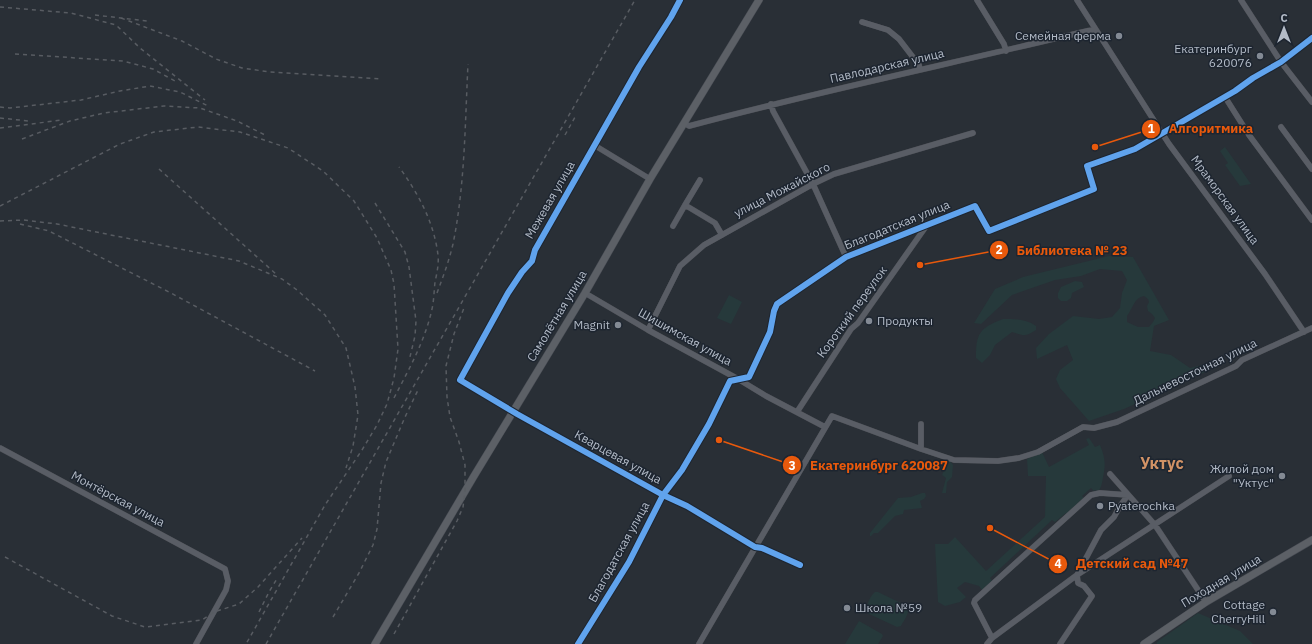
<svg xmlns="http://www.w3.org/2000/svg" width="1312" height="644" viewBox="0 0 1312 644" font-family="'IBM Plex Sans',sans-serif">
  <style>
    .green { fill: #26393b; fill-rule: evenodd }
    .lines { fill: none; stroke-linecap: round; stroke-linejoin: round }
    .minor-casing { stroke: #484b51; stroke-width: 6 }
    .major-casing { stroke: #474b53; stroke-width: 8 }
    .minor { stroke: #595d65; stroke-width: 5.5 }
    .major { stroke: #5c6066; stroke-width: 7 }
    .rail { stroke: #585c62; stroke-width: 1.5; stroke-dasharray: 4 4; stroke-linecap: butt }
    .cycleway-casing { stroke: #1d2530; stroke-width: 8 }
    .cycleway { stroke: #60a3ed; stroke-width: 6 }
    .poi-dot { fill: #838a94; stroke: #1d2530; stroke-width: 1.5 }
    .labels { text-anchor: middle; stroke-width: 3; stroke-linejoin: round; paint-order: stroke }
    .poi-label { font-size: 12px; fill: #b3bbc7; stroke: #1d2530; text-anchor: end }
    .street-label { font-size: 12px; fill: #b3bbc7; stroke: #1d2530 }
    .district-label { font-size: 16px; font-weight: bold; fill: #d19265; stroke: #1d2530 }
    .leader { fill: none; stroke: #e8590c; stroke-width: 1.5 }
    .callout-dot { fill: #e8590c; stroke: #1d2530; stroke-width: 1.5 }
    .mark-label { font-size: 12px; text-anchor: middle; font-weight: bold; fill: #fff }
    .callout-label { font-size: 13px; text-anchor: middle; font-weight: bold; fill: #e8590c; stroke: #1d2530; stroke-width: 3; stroke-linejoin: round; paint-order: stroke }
  </style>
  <rect width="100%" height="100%" fill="#292f36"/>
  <path class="green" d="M1225 147 1251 184 1240 186 1225 165 1228 163 1220 151Z
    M1109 256 1133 257 1169 320 1154 326 1150 351 1171 355 1190 368 1223 360 1225 363 1124 409 1089 421 1060 388 1056 379 1060 370 1073 360 1067 345 1037 359 1036 348 1049 334 1073 316 1099 319 1112 317 1120 308 1122 293 1127 280 1122 271 1100 269 1081 276 1055 280 1012 295 981 324 974 323 995 289 1023 277ZM1144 296 1148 299 1149 302 1147 306 1148 311 1152 314 1155 318 1153 322 1149 327H1138L1127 322V316C1133 308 1134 298 1144 296Z
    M1075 281 1082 282 1084 287 1072 293 1071 298 1067 301H1061L1058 298V293L1061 287Z
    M729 295 742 302 731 324 717 318Z
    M1003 319C1015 319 1026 319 1036 326V330C1025 337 1024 336 1012 332L995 345 990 355 982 363 976 358C976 334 979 328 1003 319Z
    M1089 438 1095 447 1100 445C1105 458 1106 463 1103 477 1102 483 1102 486 1098 492L1095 490 1094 491 1091 488 1082 496 1085 499 1068 514 1066 513 1055 522 1052 520 990 578 993 582 983 591 979 586 965 582 957 588 966 597 960 602 945 606 938 602 935 544H948L955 537 986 571 1045 517 1046 476H1028L1027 459 1042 452 1049 467 1089 445 1086 439Z
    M948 461H950L953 465 952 477 947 482 946 493H942L946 478 942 475Z
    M922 493H925L926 496 924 499 920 501 922 508 904 510 903 514 895 516 878 533H874L871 536H870V533L898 498 911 497Z
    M875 592H878L907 606C911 612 904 620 901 626L897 627 867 613C865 607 870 596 875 592Z
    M1198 613 1240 631 1253 644H1157V642Z
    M859 621 882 634 883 636 878 644H845Z"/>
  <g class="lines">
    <defs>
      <path id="minor" d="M680 0 671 17 639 67 535 250 532 261 522 272 508 293 460 380 517 414 663 495 687 506 755 547 762 548 800 565
        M977 0 1004 44 1006 51
        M1077 0 1169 144 1265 274 1304 332
        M1241 0 1281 62 1312 102
        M862 22 888 30 899 39 919 65 920 70
        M1225 97 1249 135 1312 220
        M771 104 773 111 813 184 846 257
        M684 123 689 126C823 90 960 62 1095 29
        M1281 127 1312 169
        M594 145 650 179
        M700 180 685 205 715 223 722 235
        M673 226 685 205
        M585 293 648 330 738 379 766 396 825 427
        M648 330 680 266 704 245 813 184 834 174 973 133
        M797 412 851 329 858 323 927 225
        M0 448 225 569 228 581 226 590 196 644
        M921 449V424
        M1110 474 1155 525 1206 602
        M992 638 974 603 975 600 1091 495 1100 493 1128 495
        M578 644 629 562 663 495 682 470 709 424 730 381 749 377 770 332 774 311 777 304 846 257 975 206 989 231 1094 189 1087 166 1135 149 1235 91 1253 78 1281 62 1312 38
        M699 644 832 416 921 449 954 460 998 461 1019 458 1038 452 1083 427 1094 428 1117 422 1236 366 1242 360 1312 328
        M987 644 992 638 1077 575 1229 476
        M1060 644 1092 596 1084 586 1078 583 1077 575 1101 530 1114 517 1120 506 1128 495"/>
      <path id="major" d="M375 644 474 476 585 293 650 179 759 0
        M1144 644 1206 602 1312 540"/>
    </defs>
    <use href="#minor" class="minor-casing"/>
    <use href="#major" class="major-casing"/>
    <use href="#minor" class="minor"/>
    <use href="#major" class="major"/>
    <path class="rail" d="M0 7 71 13 116 25 140 48 205 100
      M95 15 147 21
      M121 18 182 41 216 59 242 68 270 72 382 79
      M15 54 123 61 153 69 175 81
      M0 107 10 108 81 100 120 91 150 86 180 92 210 107
      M0 118 29 121
      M0 128 62 120
      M565 135 575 117
      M22 139 70 121 104 113 164 106 200 108 237 121 265 135
      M159 169 276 274
      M375 203 405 252 409 267 416 321 415 336 409 361
      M0 206 120 144 154 132 198 127 240 132 288 148 323 171 354 201 377 238 391 270 394 284 398 349 394 378 387 404 377 425 362 450 325 505 246 644
      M0 221 24 220 57 224 239 261 282 279 297 290 325 315 346 348 355 387 358 415 353 446 346 468
      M20 224 49 231 169 292 315 371
      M437 293C443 277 449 261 453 244 465 185 465 124 468 64
      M394 398C409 369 425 341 432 309 434 300 434 291 435 282 437 273 439 263 438 255 434 222 418 193 399 167
      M5 557 112 616 145 627 202 620 214 612 239 604 258 587 302 538
      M259 612 269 592 278 577
      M333 617 359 573 373 545 377 529 381 483 386 462 405 417 418 390
      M394 634 457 521 463 507 465 492V465L459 442 450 417 447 397 446 366 454 334 464 308
      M266 644 635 0"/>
    <defs>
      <path id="cycleway" d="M680 0 671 17 639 67 535 250 532 261 522 272 508 293 460 380 517 414 663 495 687 506 755 547 762 548 800 565
        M578 644 629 562 663 495 682 470 709 424 730 381 749 377 770 332 774 311 777 304 846 257 975 206 989 231 1094 189 1087 166 1135 149 1235 91 1253 78 1281 62 1312 38"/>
    </defs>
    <use href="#cycleway" class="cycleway-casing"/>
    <use href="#cycleway" class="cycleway"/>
  </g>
  <g class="poi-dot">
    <circle cx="1119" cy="36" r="4"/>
    <circle cx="1260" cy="56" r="4"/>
    <circle cx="869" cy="321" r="4"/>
    <circle cx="618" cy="325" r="4"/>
    <circle cx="1282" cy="476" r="4"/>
    <circle cx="1100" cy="506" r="4"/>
    <circle cx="847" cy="608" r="4"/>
    <circle cx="1273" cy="612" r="4"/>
  </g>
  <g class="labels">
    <g class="poi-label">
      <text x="1111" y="40">Семейная ферма</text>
      <text x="1252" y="53">Екатеринбург<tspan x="1252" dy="14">620076</tspan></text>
      <text x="877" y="325" text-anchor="start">Продукты</text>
      <text x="610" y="329">Magnit</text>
      <text x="1274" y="473">Жилой дом<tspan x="1274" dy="14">"Уктус"</tspan></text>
      <text x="1108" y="510" text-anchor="start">Pyaterochka</text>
      <text x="1265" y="609">Cottage<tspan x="1265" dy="14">CherryHill</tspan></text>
      <text x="855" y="612" text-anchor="start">Школа №59</text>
    </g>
    <g class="street-label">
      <text transform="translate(887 66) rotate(-13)" y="4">Павлодарская улица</text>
      <text transform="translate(782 190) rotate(-27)" y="4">улица Можайского</text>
      <text transform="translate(550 200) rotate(-60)" y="4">Межевая улица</text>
      <text transform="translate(1225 200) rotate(54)" y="4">Мраморская улица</text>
      <text transform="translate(897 225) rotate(-22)" y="4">Благодатская улица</text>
      <text transform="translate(852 312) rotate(-54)" y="4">Короткий переулок</text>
      <text transform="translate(557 316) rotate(-59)" y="4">Самолётная улица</text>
      <text transform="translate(685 337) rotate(29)" y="4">Шишимская улица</text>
      <text transform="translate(1195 372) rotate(-26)" y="4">Дальневосточная улица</text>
      <text transform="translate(618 457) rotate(29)" y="4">Кварцевая улица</text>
      <text transform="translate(118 499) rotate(28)" y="4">Монтёрская улица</text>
      <text transform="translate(619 552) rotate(-61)" y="4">Благодатская улица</text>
      <text transform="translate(1221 581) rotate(-31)" y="4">Походная улица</text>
    </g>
    <g class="district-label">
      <text x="1162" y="469">Уктус</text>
    </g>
  </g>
  <path class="leader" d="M1095 147L1151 129M920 265L999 250M719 440L792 465M990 528L1058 564"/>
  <g class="callout-dot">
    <circle cx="1095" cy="147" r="4"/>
    <circle cx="920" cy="265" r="4"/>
    <circle cx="719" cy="440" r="4"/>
    <circle cx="990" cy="528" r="4"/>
    <circle cx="1151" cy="129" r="10"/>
    <circle cx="999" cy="250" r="10"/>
    <circle cx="792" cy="465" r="10"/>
    <circle cx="1058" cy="564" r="10"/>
  </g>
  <g class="mark-label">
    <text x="1151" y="133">1</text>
    <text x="999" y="254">2</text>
    <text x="792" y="470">3</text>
    <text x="1058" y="568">4</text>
  </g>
  <g class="callout-label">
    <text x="1211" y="133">Алгоритмика</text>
    <text x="1072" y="255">Библиотека № 23</text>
    <text x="879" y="470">Екатеринбург 620087</text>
    <text x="1132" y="568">Детский сад №47</text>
  </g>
  <g transform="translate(1284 28)" stroke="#1d2530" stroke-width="3" paint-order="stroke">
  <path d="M0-3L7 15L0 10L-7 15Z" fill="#b3bbc7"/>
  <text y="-6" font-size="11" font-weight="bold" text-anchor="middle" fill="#b3bbc7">С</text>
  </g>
</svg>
